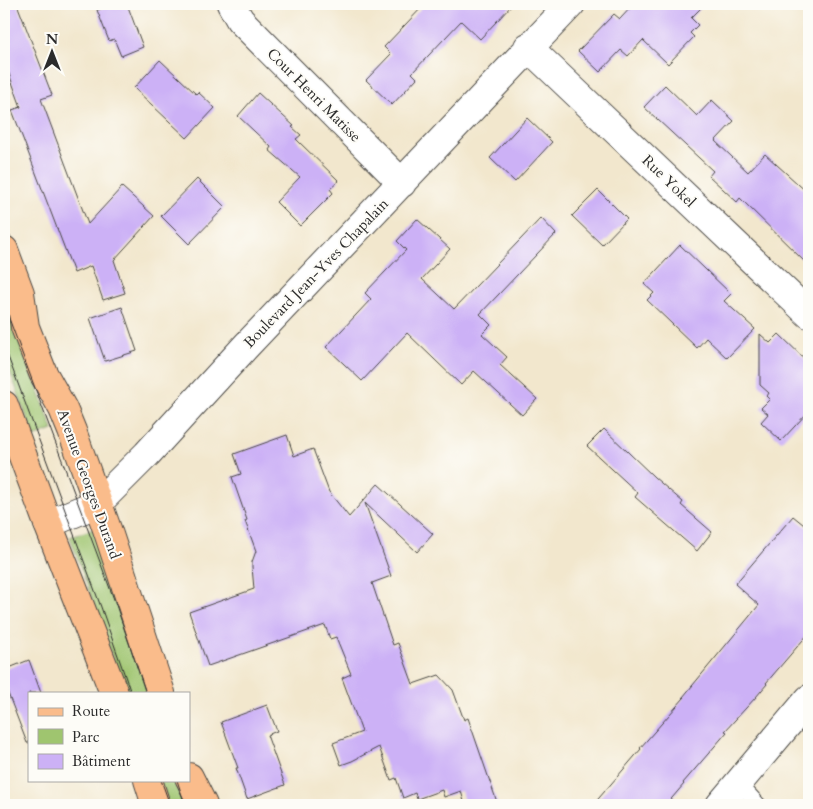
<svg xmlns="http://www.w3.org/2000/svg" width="813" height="809" viewBox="0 0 813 809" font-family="Cardo,serif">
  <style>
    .green { fill: #9fc56f; stroke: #65784d }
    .building { fill: #ccb1f6 }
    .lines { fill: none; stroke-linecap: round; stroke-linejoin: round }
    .lane-casing { stroke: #494743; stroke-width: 16 }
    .street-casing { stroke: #494743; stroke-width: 30 }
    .primary-casing { stroke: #494743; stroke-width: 30 }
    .lane { stroke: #fff; stroke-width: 14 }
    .street { stroke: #fff; stroke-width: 28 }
    .primary { stroke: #fabc8b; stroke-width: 28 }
    .tram { stroke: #2b2b2b; stroke-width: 1 }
    .labels { text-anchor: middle; stroke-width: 4; stroke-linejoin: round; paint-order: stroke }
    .street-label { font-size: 15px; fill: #2b2b2b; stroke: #fdfcf7 }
  </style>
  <rect width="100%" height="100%" fill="#fdfcf7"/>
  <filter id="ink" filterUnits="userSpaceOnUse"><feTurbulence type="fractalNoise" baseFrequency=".02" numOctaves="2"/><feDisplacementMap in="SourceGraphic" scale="10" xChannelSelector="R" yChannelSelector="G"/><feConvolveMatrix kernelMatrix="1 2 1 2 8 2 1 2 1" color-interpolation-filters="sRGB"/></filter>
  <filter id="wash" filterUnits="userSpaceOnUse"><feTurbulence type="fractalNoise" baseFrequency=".0096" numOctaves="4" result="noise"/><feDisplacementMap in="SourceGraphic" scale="20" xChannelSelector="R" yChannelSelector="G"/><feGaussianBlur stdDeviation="1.12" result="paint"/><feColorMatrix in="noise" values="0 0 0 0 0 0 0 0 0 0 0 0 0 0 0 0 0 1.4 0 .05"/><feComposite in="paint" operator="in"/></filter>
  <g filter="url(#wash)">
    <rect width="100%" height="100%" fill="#f2e7cd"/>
    <path class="green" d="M4 296 53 430 34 437 4 355Z
      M93 529 151 693H125L70 537Z
      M155 780H182L191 805H164Z"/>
    <g id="blocks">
      <path class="building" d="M4 4H17L52 95 41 99 88 224 122 187 154 216 114 260 125 293 103 300 91 266 74 273 12 110 21 107 4 60Z
        M114 4H127L143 47 121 56 114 39 109 41 97 10Z
        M425 4H513L480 39 461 21 412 73 417 78 392 105 366 80 391 54 384 47Z
        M634 4H705L691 18 698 25 690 33 694 37 668 64 643 40 628 56 621 50 600 72 578 51 614 14 620 19Z
        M160 60 196 94 198 92 215 108 187 138 134 88Z
        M665 85 697 116 712 100 734 121 715 141 748 172 765 154 809 194V266L740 198 737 202 709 176 713 171 644 107Z
        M258 93 294 126 292 127 301 135 296 139 339 181 330 189 333 193 300 226 276 202 300 177 269 150 271 147 238 116Z
        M527 118 552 142 515 182 490 158Z
        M197 179 225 207 189 244 161 216Z
        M598 190 627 219 602 245 572 216Z
        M541 218 556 234 480 314 491 325 482 334 507 357 500 365 537 399 522 415 474 371 461 385 407 333 362 381 326 347 371 299 365 293 406 250 397 241 417 219 450 249 422 279 454 309Z
        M680 245 731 294 724 301 755 329 727 358 706 338 697 348 647 300 654 293 644 284Z
        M122 307 137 351 105 361 90 318Z
        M760 334 770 343 779 334 809 363V411L781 441 761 422 768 414 761 408 770 399 767 396 769 393 760 385Z
        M604 429 654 477 683 502 681 505 712 532 697 551 635 497 638 493 587 446Z
        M287 435 294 456 313 449 329 492 349 517 378 484 433 534 417 552 365 503 391 576 372 583 393 645 398 643 413 684 439 675 453 690 464 720 468 718 498 805H465L461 791 444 797 442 790 417 799 415 793 403 798 396 778 391 780 379 747 352 761 341 765 333 743 362 732 342 678 351 674 336 637 330 639 325 625 208 666 189 612 254 589 252 567V562L256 551 245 521 247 520 232 477 241 474 234 454Z
        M793 516 809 529V633L766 683 767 684 756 697 725 731 727 732 683 783 684 784 666 805H593L641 749 640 748 684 698 683 697 759 605 735 584Z
        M29 660 41 693H29V743H27L4 683V670Z
        M267 705 277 731 267 735 285 785 247 799 236 768H238L221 722Z"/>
    </g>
  </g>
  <g filter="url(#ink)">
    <use href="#blocks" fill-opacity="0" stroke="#494743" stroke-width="1"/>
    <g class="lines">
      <defs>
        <path id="lane" d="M739 783 759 805"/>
        <path id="street" d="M231 4 240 20 402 183
          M528 47 809 314
          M48 524 98 503 147 454 247 345 571 4
          M720 805 809 699"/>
        <path id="primary" d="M4 250 20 293 25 327 43 373 63 409 72 431 107 529 161 693
          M4 405 48 524 114 693
          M189 777 203 805
          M148 780 156 805"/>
      </defs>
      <use href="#lane" class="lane-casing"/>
      <use href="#street" class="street-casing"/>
      <use href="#primary" class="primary-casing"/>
      <use href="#lane" class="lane"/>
      <use href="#street" class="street"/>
      <use href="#primary" class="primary"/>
      <path class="tram" d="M4 305 115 602 146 693
        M4 346 101 607 131 693
        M161 780 170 805
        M177 780 185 805"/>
    </g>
  </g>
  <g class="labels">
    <g class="street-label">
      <text transform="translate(314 95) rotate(45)" y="5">Cour Henri Matisse</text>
      <text transform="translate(669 181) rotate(44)" y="5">Rue Yokel</text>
      <text transform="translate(316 273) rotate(-46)" y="5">Boulevard Jean-Yves Chapalain</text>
      <text transform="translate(89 484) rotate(70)" y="5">Avenue Georges Durand</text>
    </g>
  </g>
  <rect width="813" height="809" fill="none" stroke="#fdfcf7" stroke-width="20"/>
  <rect x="28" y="692" width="162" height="90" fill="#fdfcf7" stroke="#a9a8a5"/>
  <rect x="38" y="708" width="25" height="8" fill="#fabc8b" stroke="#a9a8a5"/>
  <text x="72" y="716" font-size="15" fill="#2b2b2b">Route</text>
  <rect x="38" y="729" width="25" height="15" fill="#9fc56f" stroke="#a9a8a5"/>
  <text x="72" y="742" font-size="15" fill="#2b2b2b">Parc</text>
  <rect x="38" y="754" width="25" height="15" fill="#ccb1f6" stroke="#a9a8a5"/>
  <text x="72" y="766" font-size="15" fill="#2b2b2b">Bâtiment</text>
  <g transform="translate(52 52)" stroke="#fdfcf7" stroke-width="4" paint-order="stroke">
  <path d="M0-4L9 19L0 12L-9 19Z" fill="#2b2b2b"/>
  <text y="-8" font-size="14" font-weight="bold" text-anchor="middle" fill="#2b2b2b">N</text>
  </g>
</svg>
